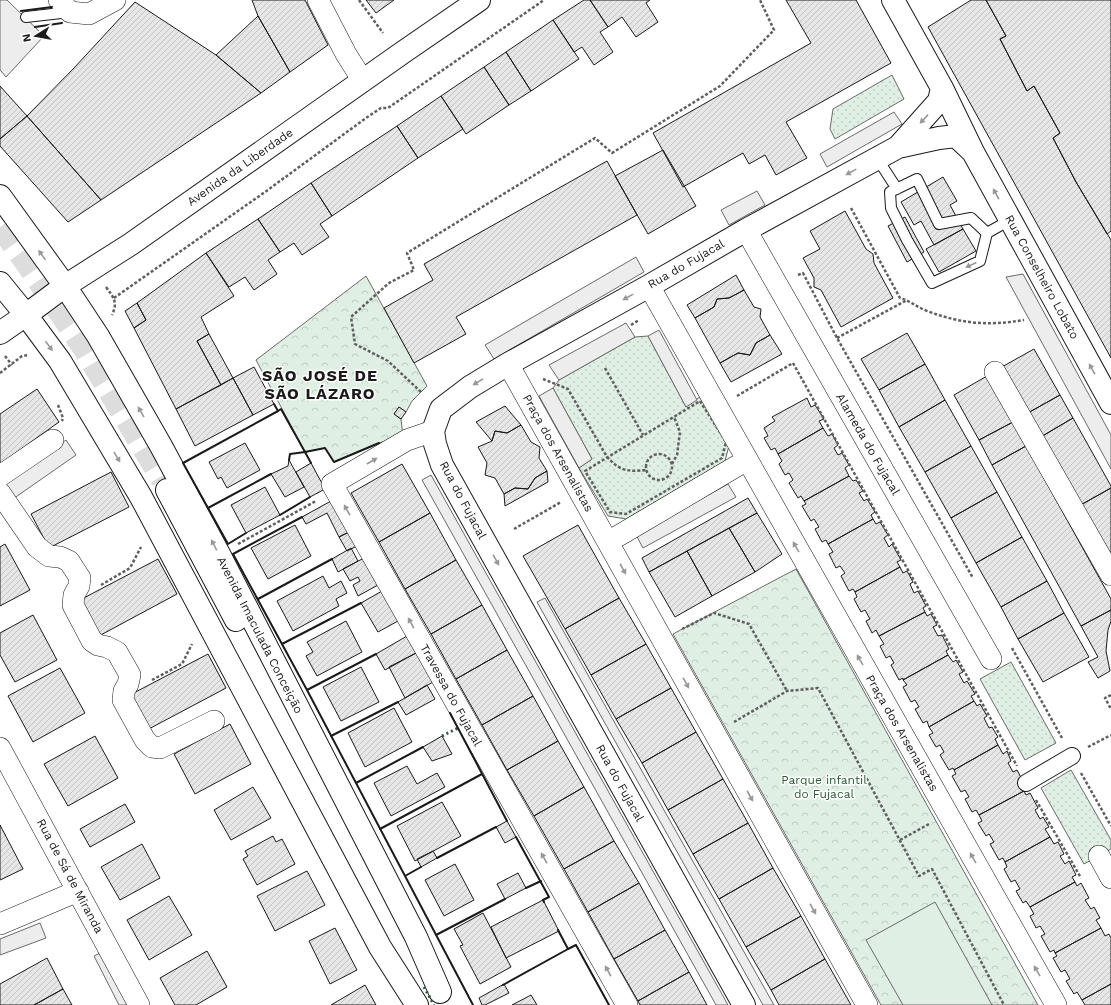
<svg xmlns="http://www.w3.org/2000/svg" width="1111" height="1005" viewBox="0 0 1111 1005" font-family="'Work Sans',sans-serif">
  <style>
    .forest { fill: url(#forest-crowns); stroke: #6a6a6a }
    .garden { fill: url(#garden-dots); stroke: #6a6a6a }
    .pitch { fill: #e0efe3; stroke: #6a6a6a }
    .parking { fill: #ededed; stroke: #6a6a6a }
    .building { fill: url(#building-hatch); stroke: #1a1a1a }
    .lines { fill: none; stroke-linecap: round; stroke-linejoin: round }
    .primary-tunnel { stroke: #ddd; stroke-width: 22; stroke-dasharray: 22 11; stroke-linecap: butt }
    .service-casing { stroke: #1a1a1a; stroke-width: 12 }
    .pedestrian-casing { stroke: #1a1a1a; stroke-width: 18 }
    .minor-casing { stroke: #1a1a1a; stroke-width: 22 }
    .secondary-casing { stroke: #1a1a1a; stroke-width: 24 }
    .primary-casing { stroke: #1a1a1a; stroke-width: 24 }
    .path { stroke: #5f5f5f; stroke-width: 2.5; stroke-dasharray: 3 2; stroke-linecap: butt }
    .service { stroke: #fff; stroke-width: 10 }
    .pedestrian { stroke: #fff; stroke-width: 16 }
    .minor { stroke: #fff; stroke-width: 21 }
    .secondary { stroke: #fff; stroke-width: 22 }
    .primary { stroke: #fff; stroke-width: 22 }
    .hedge { stroke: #2b5a34; stroke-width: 3; stroke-dasharray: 2 3; stroke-linecap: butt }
    .wall { stroke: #1a1a1a; stroke-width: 2 }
    .oneway { fill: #989898 }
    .labels { text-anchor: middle; stroke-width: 3; stroke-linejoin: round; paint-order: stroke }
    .street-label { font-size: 12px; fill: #1a1a1a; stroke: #fff }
    .park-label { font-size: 12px; fill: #2b5a34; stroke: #fff }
    .district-label { font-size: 16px; font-weight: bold; letter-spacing: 1px; fill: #1a1a1a; stroke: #fff }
  </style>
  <defs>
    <pattern id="forest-crowns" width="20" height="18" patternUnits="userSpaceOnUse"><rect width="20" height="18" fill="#e0efe3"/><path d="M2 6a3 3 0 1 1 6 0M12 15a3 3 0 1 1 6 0" fill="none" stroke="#c0ccc2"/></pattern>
    <pattern id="garden-dots" width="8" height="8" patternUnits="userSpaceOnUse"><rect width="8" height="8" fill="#e0efe3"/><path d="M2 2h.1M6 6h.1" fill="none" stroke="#c0ccc2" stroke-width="1.8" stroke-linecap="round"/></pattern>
    <pattern id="building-hatch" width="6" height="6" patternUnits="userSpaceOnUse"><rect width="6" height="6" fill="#e6e6e6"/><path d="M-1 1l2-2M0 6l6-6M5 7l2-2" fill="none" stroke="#c5c5c5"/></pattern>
  </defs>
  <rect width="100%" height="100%" fill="#fff"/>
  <path class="forest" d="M366 276 427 386 412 401 406 412 399 407 394 414 401 419 403 436 379 443 334 462 325 448 305 452 256 360Z
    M796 569 1038 1005H881L673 634Z"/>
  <path class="garden" d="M892 75 904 99 835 139 830 129 833 109Z
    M648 336 686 407 701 396 730 442 725 461 626 519 608 516 579 468 592 459 553 388 559 380 635 337Z
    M1011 662 1056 743 1025 760 980 679Z
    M1071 770 1111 840V849L1084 864 1041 788Z"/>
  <path class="pitch" d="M935 902 992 1005H903L866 940Z"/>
  <path class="parking" d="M0 0H7L44 36 6 77 0 70Z
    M894 112 902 124 827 167 820 154Z
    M757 191 765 205 729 225 721 210Z
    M636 257 644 272 494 359 485 345Z
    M1023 274 1111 435V469L1006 277Z
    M626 323 635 337 559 380 549 365Z
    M659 330 697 400 686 407 648 336Z
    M553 388 592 459 579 468 539 396Z
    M66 440 76 455 0 508V486Z
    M431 475 728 1005H716L422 480Z
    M728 484 736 497 643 548 636 535Z
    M545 598 603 702 774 1005H763L537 602Z
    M40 923 46 938 0 955V939Z
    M100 953 128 1005H119L94 956Z"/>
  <path class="building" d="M252 0H305L328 45 290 72 258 16Z
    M366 0H394L376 13Z
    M584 0H590L608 27 600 32 613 52 594 65 582 47 574 52 553 20Z
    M590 0H650L646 3 658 22 636 37 622 17 608 27Z
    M786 0H856L891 63 786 122 807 158 776 175 765 155 749 164 743 153 683 187 653 133 811 43Z
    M971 0H986L1006 36 1000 39 1027 91 1034 86 1060 133 1053 138 1076 182 1111 240V358L928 27Z
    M986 0H1111V231L1107 234 1076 182 1053 138 1060 133 1034 86 1027 91 1000 39 1006 36Z
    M135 2 216 55 261 93 101 200 27 116 74 68Z
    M258 16 290 72 261 93 216 55Z
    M553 20 579 59 531 91 506 52Z
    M506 52 531 91 509 105 484 67Z
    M484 67 509 105 466 134 441 96Z
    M0 86 27 116 0 139Z
    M441 96 463 129 418 158 397 126Z
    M27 116 101 200 68 222 0 146V139Z
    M397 126 418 158 332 216 311 183Z
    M663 150 696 206 648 234 615 176Z
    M607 161 637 215 456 317 466 334 414 363 384 308 433 280 424 264Z
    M943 177 957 201 950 205 963 229 934 245 921 221 914 225 901 202Z
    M311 183 332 216 320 224 329 237 302 255 294 243 280 252 258 219Z
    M845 211 866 249 873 254 874 263 893 298 841 327 821 290 814 287V278L803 258 820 249 810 231Z
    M905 217 924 252 907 262 888 226Z
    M258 219 280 252 268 260 277 274 254 290 245 277 229 287 206 253Z
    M963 229 976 251 939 272 926 249Z
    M206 253 234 296 201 317 209 334 197 341 221 385 176 409 134 328 146 320 137 303Z
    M736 275 744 290 729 298 717 299 714 307 695 318 687 305Z
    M744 290 754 307 761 309 760 317 770 335 756 343 750 355 738 353 720 363 695 318 714 307 717 299 729 298Z
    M137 303 146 320 134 328 125 311Z
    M907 333 925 364 879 390 861 359Z
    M209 334 233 378 221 385 197 341Z
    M770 335 782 354 731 382 720 363 738 353 750 355 756 343Z
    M1034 349 1060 395 1026 414 1000 368Z
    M925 364 945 400 899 427 879 390Z
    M254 367 274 404 253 415 233 378Z
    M987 376 1013 422 979 440 954 395Z
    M233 378 253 415 195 446 176 409Z
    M37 389 59 422 0 464V414Z
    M1060 395 1073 418 1039 438 1026 414Z
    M807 398 811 407 815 405 824 419 819 421 823 428 778 454 775 448 771 450 764 438 768 436 764 428 775 421 772 417Z
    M945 400 971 446 925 472 899 427Z
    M505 406 521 425 507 433 495 431 492 441 476 422Z
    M399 407 406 412 401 419 394 414Z
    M1073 418 1111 486V488L1077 507 1039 438Z
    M1013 422 1026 446 992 465 979 440Z
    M521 425 531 442 540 447 539 458 547 471 535 478 528 489 515 488 504 494 495 478 485 475 487 463 478 447 492 441 495 431 507 433Z
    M823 428 828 436 832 434 838 445 834 448 838 455 842 453 849 465 845 468 849 476 804 501 801 496 798 498 789 483 793 480 789 473 785 475 779 464 782 461 778 454Z
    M245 443 260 470 227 488 221 477 218 479 209 462Z
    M971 446 997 492 951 518 925 472Z
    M1026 446 1111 599V610L1081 626 992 465Z
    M289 460 304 487 285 497 271 474 288 466Z
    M311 463 325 489 310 497 296 472Z
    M402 464 430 513 379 542 351 493Z
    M547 471 548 482 505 506 504 494 515 488 528 489 535 478Z
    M111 472 129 507 49 548 31 514Z
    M849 476 853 481 856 480 863 491 859 493 864 501 867 499 875 512 871 515 873 519 828 544 826 540 822 542 815 529 819 527 814 519 811 521 802 506 806 504 804 501Z
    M265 487 280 515 246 533 231 505Z
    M1111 488V567L1077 507Z
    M997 492 1022 537 976 563 951 518Z
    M748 498 757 513 649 572 642 558Z
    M331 501 349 532 339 537 327 513 306 524 302 517Z
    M430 513 456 560 405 589 379 542Z
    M757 513 782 554 755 572 729 528Z
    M873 519 876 524 880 522 888 535 884 538 889 547 892 544 901 560 897 562 900 567 855 592 853 589 849 591 841 576 845 573 840 566 836 568 829 554 833 552 828 544Z
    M295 525 311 556 268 579 251 548Z
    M578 525 619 598 565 629 523 556Z
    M729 528 755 572 712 596 687 551Z
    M349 532 357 546 347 551 339 537Z
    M1022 537 1047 581 1001 607 976 563Z
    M5 544 30 590 0 606V547Z
    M351 548 358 561 338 572 332 559Z
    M687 551 712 596 675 617 649 572Z
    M364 558 378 585 358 596 353 585 360 581 358 577 350 581 343 569Z
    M158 559 177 594 97 637 78 601Z
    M456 560 482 605 431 634 405 589Z
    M900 567 903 573 907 571 913 582 910 584 914 593 918 591 926 606 923 608 925 612 879 636 876 630 872 633 866 621 870 619 865 610 861 612 854 599 857 597 855 592Z
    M323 576 329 588 341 581 347 593 336 599 339 606 293 631 277 601Z
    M1047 581 1064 613 1018 639 1001 607Z
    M382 591 398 621 378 632 361 603Z
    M619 598 646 644 591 675 565 629Z
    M482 605 507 650 456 679 431 634Z
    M1111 610V621L1108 630 1106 651 1110 671 1098 678 1088 662 1098 657 1081 626Z
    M925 612 927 616 931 614 937 625 933 627 938 636 942 635 949 649 946 651 948 655 903 680V678L899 680 891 665 894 663 890 656 886 658 880 646 884 644 879 636Z
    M1064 613 1089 657 1043 682 1018 639Z
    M33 615 57 660 15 682 0 655V633Z
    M346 621 362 652 317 676 306 656 313 652 307 642Z
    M407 636 416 653 385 670 376 654Z
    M646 644 671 688 616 719 591 675Z
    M507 650 533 696 482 725 456 679Z
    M416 653 433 682 405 698 389 667Z
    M208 654 226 688 145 731 128 696Z
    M948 655 953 662 956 660 963 672 959 674 964 683 967 681 975 694 971 696 974 701 929 727 927 721 923 723 915 709 919 707 915 700 911 702 903 687 907 685 903 680Z
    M361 667 379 702 341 721 323 687Z
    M60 668 85 713 33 742 8 696Z
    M427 685 435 699 406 715 398 702Z
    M671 688 696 732 642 763 616 719Z
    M533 696 558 741 507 770 482 725Z
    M974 701 977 706 980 704 987 716 984 718 989 728 992 727 998 737 995 739 998 745 954 770 953 768 949 770 940 755 944 752 940 745 936 747 929 735 933 733 929 727Z
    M394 708 412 742 365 767 348 733Z
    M230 724 251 764 195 794 174 754Z
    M696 732 723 779 668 810 642 763Z
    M95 736 118 778 68 806 44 764Z
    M442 736 452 754 432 761 423 747Z
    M558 741 584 787 534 816 507 770Z
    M998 745 1003 754 1007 751 1011 761 1008 763 1013 772 1017 770 1025 785 1022 787 1024 791 979 815 976 810 972 812 965 799 969 797 965 790 961 792 952 776 956 774 954 770Z
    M407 766 417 784 437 773 445 787 391 816 374 783Z
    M723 779 748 823 693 854 668 810Z
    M253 787 271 818 231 840 214 810Z
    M584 787 614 841 564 869 534 816Z
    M1024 791 1026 795 1030 793 1038 808 1035 810 1040 819 1043 817 1049 827 1045 829 1050 837 1005 862 1003 858 999 860 990 844 994 842 989 834 986 836 978 823 982 821 979 815Z
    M442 802 461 836 415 861 397 826Z
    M125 804 135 822 90 847 80 829Z
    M507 821 516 837 505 843 496 827Z
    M748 823 773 868 719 899 693 854Z
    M0 825 23 869 0 880Z
    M273 836 276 842 282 839 295 864 257 885 243 859 248 856 245 851Z
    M1050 837 1054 844 1058 842 1064 854 1060 856 1065 864 1069 861 1076 875 1072 877 1075 882 1030 907 1026 901 1023 903 1016 891 1020 889 1015 880 1011 882 1004 869 1007 867 1005 862Z
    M614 841 639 883 588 912 564 869Z
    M142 844 160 878 120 900 101 867Z
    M433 851 437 858 421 867 417 859Z
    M455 864 474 900 444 916 425 880Z
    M773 868 801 916 746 947 719 899Z
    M307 871 325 905 275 931 257 896Z
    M518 873 526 888 505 899 497 884Z
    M1075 882 1077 886 1081 883 1089 898 1085 900 1091 909 1094 907 1100 918 1096 920 1101 928 1055 953 1054 950 1050 952 1041 936 1045 934 1040 926 1036 928 1030 916 1034 914 1030 907Z
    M639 883 665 930 614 959 588 912Z
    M169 896 192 935 149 960 127 920Z
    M543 900 559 931 506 958 491 927Z
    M483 913 511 967 480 984 460 946 463 945 454 929Z
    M801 916 825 959 771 990 746 947Z
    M335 928 357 970 330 984 309 941Z
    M1101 928 1105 936 1109 934 1111 938V984L1082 1000 1077 992 1074 994 1066 981 1070 979 1065 970 1061 972 1053 958 1057 956 1055 953Z
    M665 930 689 972 638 1001 614 959Z
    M207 951 227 987 196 1005H175L160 978Z
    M47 958 63 989 34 1005H0V984Z
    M825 959 851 1005H779L771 990Z
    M689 972 707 1005H640L638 1001Z
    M504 984 509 993 485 1005H482L479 998Z
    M1111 984V1005H1085L1082 1000Z
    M365 985 376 1005H331Z
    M63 989 72 1005H34Z
    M531 995 537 1005H512Z"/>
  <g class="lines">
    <path class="primary-tunnel" d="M0 227 28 266 82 346 162 480"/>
    <defs>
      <path id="service" d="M26 17 70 12
        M877 158 897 189
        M987 233 971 218 939 224 917 179 890 192 891 208 907 240 932 283 980 261 987 233 1010 220"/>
      <path id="pedestrian" d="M1026 783 1072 756"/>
      <path id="minor" d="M59 0 70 12 89 14 115 0
        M318 0 346 54 363 81
        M746 230 991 659
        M649 286 1056 1005
        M508 364 867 1005
        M995 372 1111 575
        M433 431 407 440 332 484 627 1005
        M0 476 53 440
        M0 493 37 547 49 556 60 557 69 561 80 578 79 586 74 595 73 605 92 641 98 645 107 647 117 652 130 675 128 684 124 691 123 700 145 740 152 747 160 748 214 721
        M608 542 747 460
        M0 748 139 1005
        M1099 856 1111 878
        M0 924 78 891"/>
      <path id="secondary" d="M893 0 942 88 973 152 1111 403
        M898 147 939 101 942 88
        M0 333 26 315
        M744 1005 442 465 435 444 433 431 441 409 470 387 508 364 649 286 746 230 898 147 939 138 956 136 973 152"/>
      <path id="primary" d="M0 196 65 286 98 336 161 446 219 554 416 937 440 992
        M0 283 26 315 60 361 141 497 380 947 417 1005
        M26 315 65 286 131 244 402 53 479 0
        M167 490 236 620"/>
    </defs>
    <use href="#service" class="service-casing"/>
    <use href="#pedestrian" class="pedestrian-casing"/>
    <use href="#minor" class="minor-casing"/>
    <use href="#secondary" class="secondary-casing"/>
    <use href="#primary" class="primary-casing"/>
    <path class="path" d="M359 0 383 33
      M851 208 900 298C910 301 917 307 927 311 962 324 988 326 1024 320
      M798 275 803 273 837 338 973 578
      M106 287C114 298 118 302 112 315
      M114 298 265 192 366 118 381 108H388L544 0
      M631 325 639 320
      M837 338 907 300
      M5 356 12 365
      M793 363 1017 766
      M605 368 643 435
      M0 373 22 356 28 355
      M543 379 568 389 607 457C620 471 628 472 646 470
      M421 392 388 361 355 344 351 317 389 283 414 270 407 253 595 138 612 153 720 86 774 30 760 0
      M737 396 793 363
      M700 401 726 442 722 458 626 514 610 512 585 471Z
      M58 405 63 418 62 421
      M646 467a13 13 0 1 1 26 0a13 13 0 1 1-26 0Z
      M672 464 677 455 680 432 674 417
      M514 529 561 502
      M238 544 316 501
      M101 585 130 568 141 547
      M682 629 714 613 749 624 787 691
      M1012 648 1062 738
      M152 680 182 664 192 644
      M1111 695 1105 698 1111 709
      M734 722 787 691 818 688 919 876 932 869 1004 1005
      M1088 747 1111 735
      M1081 773 1111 826
      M1036 800 1081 878
      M900 840 929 824"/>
    <use href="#service" class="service"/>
    <use href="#pedestrian" class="pedestrian"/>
    <use href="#minor" class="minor"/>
    <use href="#secondary" class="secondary"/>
    <use href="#primary" class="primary"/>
    <path class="hedge" d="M442 736 458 728
      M424 987 434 1005"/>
    <path class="wall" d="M21 11 52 7
      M35 27 62 23
      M274 404 278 411 281 409 305 452 325 448 334 462 379 443
      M289 460 290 454 305 452 311 463
      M208 508 271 474
      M280 515 310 497
      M302 517 233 554 307 690 473 1005
      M246 533 228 544 183 463 278 411
      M258 599 332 559
      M282 644 361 603
      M307 690 376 654
      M450 713 507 821
      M331 736 398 702
      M356 783 423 747
      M380 829 482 774
      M516 837 549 897 543 900 544 902
      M437 858 496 827
      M405 876 421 867
      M526 888 541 881
      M558 930 568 949 576 945 609 1005
      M436 935 505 899
      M503 985 568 949"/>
  </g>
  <defs><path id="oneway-solid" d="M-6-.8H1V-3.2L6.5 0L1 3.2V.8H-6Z"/></defs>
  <g class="oneway">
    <use href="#oneway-solid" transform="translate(924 119) rotate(133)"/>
    <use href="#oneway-solid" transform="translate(851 172) rotate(151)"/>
    <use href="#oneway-solid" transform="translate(996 194) rotate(-119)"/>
    <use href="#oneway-solid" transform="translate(42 255) rotate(-126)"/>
    <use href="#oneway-solid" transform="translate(971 265) rotate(155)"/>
    <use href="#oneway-solid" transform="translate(628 297) rotate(151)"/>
    <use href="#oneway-solid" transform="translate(49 346) rotate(54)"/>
    <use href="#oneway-solid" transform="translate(1092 369) rotate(-119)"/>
    <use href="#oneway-solid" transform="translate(478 382) rotate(149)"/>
    <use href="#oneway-solid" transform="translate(141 412) rotate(-120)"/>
    <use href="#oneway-solid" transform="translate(117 457) rotate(59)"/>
    <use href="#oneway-solid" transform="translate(372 461) rotate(-30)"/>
    <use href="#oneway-solid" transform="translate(347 510) rotate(-119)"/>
    <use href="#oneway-solid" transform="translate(214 545) rotate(-118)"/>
    <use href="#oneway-solid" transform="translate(796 547) rotate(-120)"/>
    <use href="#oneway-solid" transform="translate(496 560) rotate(61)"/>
    <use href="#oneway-solid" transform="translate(623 569) rotate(61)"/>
    <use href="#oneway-solid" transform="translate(411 623) rotate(-119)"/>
    <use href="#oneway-solid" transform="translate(860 660) rotate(-120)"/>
    <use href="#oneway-solid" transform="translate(686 683) rotate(61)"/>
    <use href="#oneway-solid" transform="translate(750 796) rotate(61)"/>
    <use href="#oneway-solid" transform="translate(544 858) rotate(-119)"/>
    <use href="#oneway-solid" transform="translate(973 858) rotate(-120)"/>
    <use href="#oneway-solid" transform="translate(813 909) rotate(61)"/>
    <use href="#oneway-solid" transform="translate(608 971) rotate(-119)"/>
    <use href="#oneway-solid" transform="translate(1037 971) rotate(-120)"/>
  </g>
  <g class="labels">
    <g class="street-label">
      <text transform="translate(240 167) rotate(-35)" y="4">Avenida da Liberdade</text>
      <text transform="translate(686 264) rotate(-30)" y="4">Rua do Fujacal</text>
      <text transform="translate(1042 277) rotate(61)" y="4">Rua Conselheiro Lobato</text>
      <text transform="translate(868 444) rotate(60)" y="4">Alameda do Fujacal</text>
      <text transform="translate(558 453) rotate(61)" y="4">Praça dos Arsenalistas</text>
      <text transform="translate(463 500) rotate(62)" y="4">Rua do Fujacal</text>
      <text transform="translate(260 635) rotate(63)" y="4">Avenida Imaculada Conceição</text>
      <text transform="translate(451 695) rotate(61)" y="4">Travessa do Fujacal</text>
      <text transform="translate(902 733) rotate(60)" y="4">Praça dos Arsenalistas</text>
      <text transform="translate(620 783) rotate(61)" y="4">Rua do Fujacal</text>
      <text transform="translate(70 876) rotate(62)" y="4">Rua de Sá de Miranda</text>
    </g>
    <g class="park-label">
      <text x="824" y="784">Parque infantil<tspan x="824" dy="14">do Fujacal</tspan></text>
    </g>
    <g class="district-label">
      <text x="320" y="381">SÃO JOSÉ DE<tspan x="320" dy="18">SÃO LÁZARO</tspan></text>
    </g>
  </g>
  <g transform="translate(36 36) rotate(259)" stroke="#ffffff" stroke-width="3" paint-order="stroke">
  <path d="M0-3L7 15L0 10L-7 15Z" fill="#1a1a1a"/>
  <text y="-6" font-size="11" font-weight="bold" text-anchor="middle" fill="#1a1a1a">N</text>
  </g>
</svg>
